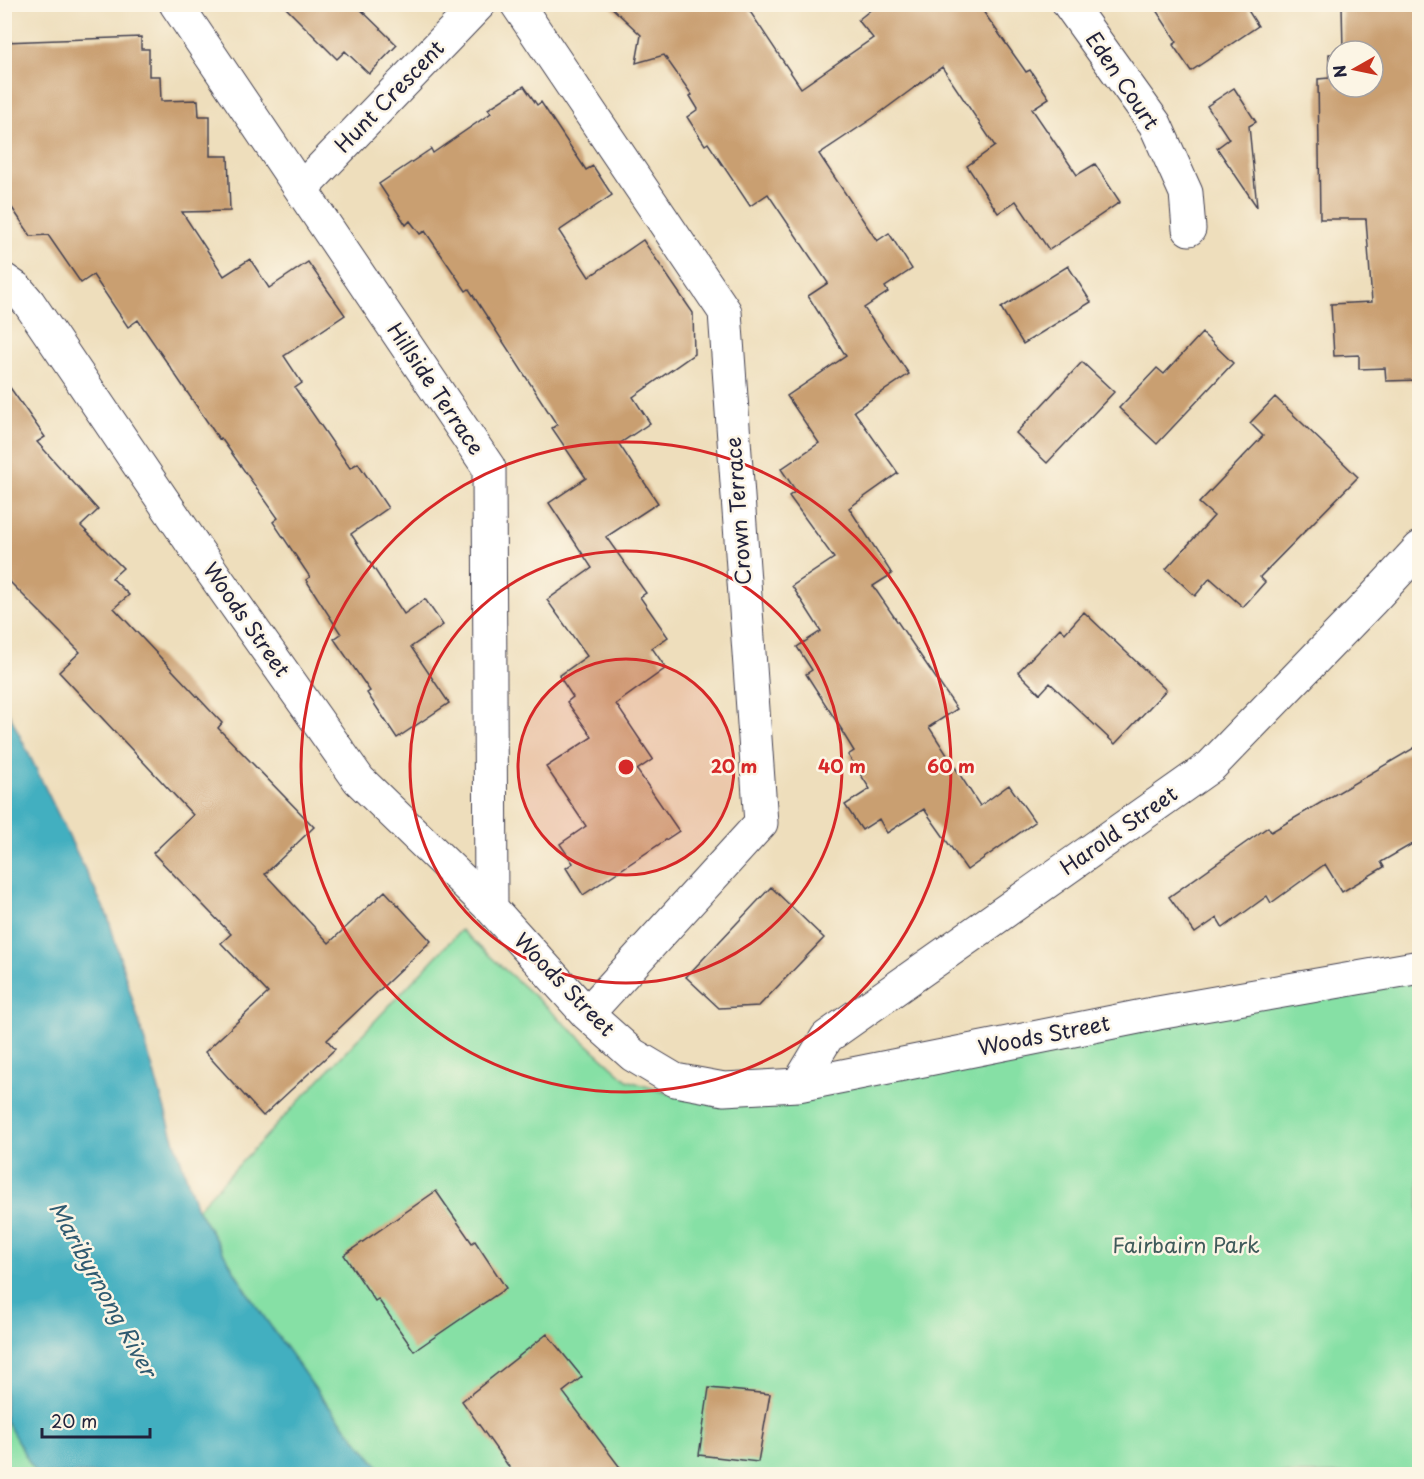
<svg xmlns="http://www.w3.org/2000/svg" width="1424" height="1479" viewBox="0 0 1424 1479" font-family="'Playpen Sans',sans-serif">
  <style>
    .green { fill: #86e0a5; stroke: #548170; stroke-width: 1.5 }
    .water { fill: #42afc0; stroke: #32687e; stroke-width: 1.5 }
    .building { fill: #c99f71 }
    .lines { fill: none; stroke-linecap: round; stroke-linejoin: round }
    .street-casing { stroke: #413e4e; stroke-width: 35 }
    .street { stroke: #fff; stroke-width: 33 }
    .ring { fill: none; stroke: #d62828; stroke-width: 3 }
    .labels { text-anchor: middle; stroke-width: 5; stroke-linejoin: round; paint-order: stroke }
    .street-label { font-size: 21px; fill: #22223b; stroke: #fcf5e5 }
    .park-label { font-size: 21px; fill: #405b5b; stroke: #fcf5e5 }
    .water-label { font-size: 22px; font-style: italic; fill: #2f5a70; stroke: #fcf5e5 }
    .centre { fill: #d62828; stroke: #fcf5e5; stroke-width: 3 }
    .ring-label { font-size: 18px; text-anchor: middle; font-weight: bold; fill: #d62828; stroke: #fcf5e5; stroke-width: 5; stroke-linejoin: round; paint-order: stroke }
  </style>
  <rect width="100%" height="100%" fill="#fcf5e5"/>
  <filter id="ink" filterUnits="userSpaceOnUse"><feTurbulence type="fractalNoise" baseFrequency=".0167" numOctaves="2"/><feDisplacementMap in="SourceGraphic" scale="12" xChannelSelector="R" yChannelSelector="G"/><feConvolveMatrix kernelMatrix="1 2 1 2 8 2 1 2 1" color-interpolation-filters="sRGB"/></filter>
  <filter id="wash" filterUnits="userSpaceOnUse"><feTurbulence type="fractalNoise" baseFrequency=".008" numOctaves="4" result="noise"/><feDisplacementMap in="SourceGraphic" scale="24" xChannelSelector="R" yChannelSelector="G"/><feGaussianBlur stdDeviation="1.35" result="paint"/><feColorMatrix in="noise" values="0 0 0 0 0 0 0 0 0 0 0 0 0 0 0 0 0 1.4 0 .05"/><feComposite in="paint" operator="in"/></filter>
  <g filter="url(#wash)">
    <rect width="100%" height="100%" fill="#eedebc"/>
    <path class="green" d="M461 930 627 1080 670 1094 1419 967V1474H385L321 1397 252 1300 197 1209Z
      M5 1419 36 1474H5Z"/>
    <path class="water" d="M4 703 108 917 170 1127 197 1209 252 1300 321 1397 385 1474H36L5 1419Z"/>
    <g id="blocks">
      <path class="building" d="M282 4H355L397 45 369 74 345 51 337 59Z
        M608 4H745L801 88 873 38 858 20 878 4H978L1026 72 1030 70 1049 98 1032 109 1077 175 1095 164 1120 202 1049 250 1016 201 998 213 967 166 995 146 942 67 873 118 819 154 877 241 889 233 912 269 885 287 888 292 864 308 909 374 854 411 898 473 849 508 892 574 873 586 957 709 929 727 980 806 1009 785 1035 822 967 870 924 809 887 833 879 819 862 830 845 805 870 789 848 755 854 751 841 730H842L806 674 812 670 797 647 821 631 792 586 834 558 789 496 796 491 781 469 819 443 787 396 846 356 808 296 828 283 768 194 750 206 708 143 705 145 687 117 698 109 690 96 692 95 664 55 636 63 641 35Z
        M1152 4H1244L1258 26 1191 71 1173 45 1177 42Z
        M1419 5V380L1386 381 1385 368 1359 369V355L1334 356 1331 304 1372 302 1366 219H1320L1318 79 1329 78V54H1337V87H1373V51H1343L1342 6Z
        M141 37V49H149V76H160L161 101 198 100 199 116H210V156H228L230 211 182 212 224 276 250 259 269 288 308 262 345 315 284 356 302 383 295 388 350 468 358 463 388 508 351 534 404 614 425 599 443 625 411 647 449 703 397 738 367 693 370 691 334 639 341 634 306 580 310 577 273 522 278 518 221 438 219 439 138 320 128 327 93 275 81 283 48 235 31 236 4 196V42Z
        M524 86 537 105 541 102 586 170 593 166 612 195 559 231 589 277 643 240 693 313 694 354 633 397 650 423 619 444 658 503 606 537 646 593 640 597 668 637 652 648 666 668 616 704 653 759 637 770 679 831 583 895 566 868 573 863 560 844 586 826 546 767 592 737 567 702 573 697 559 676 587 656 547 600 592 568 549 503 586 478 552 428 557 425 469 289 466 291 425 231 420 234 410 221 406 225 379 184 431 149 433 153 491 113 488 109Z
        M1234 88 1256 122 1249 126 1257 207 1217 148 1229 139 1207 106Z
        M1068 266 1091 302 1023 344 1001 308Z
        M1202 333 1233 363 1157 444 1119 408 1157 368 1164 374Z
        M1082 362 1114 392 1047 463 1016 433Z
        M4 379 45 437 37 442 98 510 81 526 123 568 112 578 129 595 114 608 222 723 218 728 314 827 265 874 329 943 385 891 431 941 327 1040 335 1049 263 1116 205 1052 268 993 221 943 231 934 153 853 193 815 59 672 80 652 4 576Z
        M1275 397 1358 477 1260 577 1265 582 1243 607 1210 578 1195 596 1166 569 1214 516 1199 503 1263 436 1250 423Z
        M1084 612 1166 690 1115 744 1050 683 1040 694 1018 672 1060 628 1065 633Z
        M1419 745V840L1381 862 1384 867 1342 892 1325 864 1271 903 1267 896 1223 928 1217 918 1195 933 1169 897 1268 827 1271 832Z
        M771 887 824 938 759 1006 719 1008 686 977Z
        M436 1191 472 1243 475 1241 506 1288 414 1351 378 1299 375 1301 344 1255Z
        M547 1334 582 1377 563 1392 625 1474H514L462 1401Z
        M709 1388 770 1394 758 1462 699 1455Z"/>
    </g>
  </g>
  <g filter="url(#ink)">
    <use href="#blocks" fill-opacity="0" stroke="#413e4e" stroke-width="1.5"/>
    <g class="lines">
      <defs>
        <path id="street" d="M176 4 489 468 491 908
          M517 4 725 312 761 823 587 1014
          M1069 4 1155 124 1186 193 1189 229
          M301 189 479 4
          M4 280 17 289 29 303 198 552 359 780 491 908 587 1014 633 1055 675 1080 724 1089 798 1085 1158 1013 1420 967
          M798 1085 827 1037 1211 766 1371 601 1420 548"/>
      </defs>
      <use href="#street" class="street-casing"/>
      <use href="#street" class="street"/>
    </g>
  </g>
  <circle cx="626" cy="767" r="108" fill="#d62828" fill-opacity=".12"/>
  <g class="ring">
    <circle cx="626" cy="767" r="108"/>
    <circle cx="626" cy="767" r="216"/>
    <circle cx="626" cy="767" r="325"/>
  </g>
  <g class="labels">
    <g class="street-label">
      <text transform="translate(1122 81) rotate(56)" y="7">Eden Court</text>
      <text transform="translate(390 97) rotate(-46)" y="7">Hunt Crescent</text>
      <text transform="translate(435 389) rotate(56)" y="7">Hillside Terrace</text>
      <text transform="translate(739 511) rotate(-94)" y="7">Crown Terrace</text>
      <text transform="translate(246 620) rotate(55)" y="7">Woods Street</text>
      <text transform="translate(1119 831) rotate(-35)" y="7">Harold Street</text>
      <text transform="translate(564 985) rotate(46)" y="7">Woods Street</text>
      <text transform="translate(1044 1036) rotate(-11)" y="7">Woods Street</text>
    </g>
    <g class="park-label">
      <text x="1186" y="1253">Fairbairn Park</text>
    </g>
    <g class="water-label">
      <text transform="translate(103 1289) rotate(61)" y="8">Maribyrnong River</text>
    </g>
  </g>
  <circle cx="626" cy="767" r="9" class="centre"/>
  <g class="ring-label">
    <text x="734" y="773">20 m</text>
    <text x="842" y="773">40 m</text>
    <text x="951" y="773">60 m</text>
  </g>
  <rect width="1424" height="1479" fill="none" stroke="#fcf5e5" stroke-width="24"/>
  <g transform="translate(1355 69) rotate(261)"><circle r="28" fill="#fcf5e5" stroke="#a5a1a1" stroke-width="1.5"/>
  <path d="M0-4.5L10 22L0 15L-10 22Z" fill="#c8321e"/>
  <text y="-9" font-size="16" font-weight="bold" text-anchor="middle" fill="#22223b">N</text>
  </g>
  <path d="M42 1428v9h108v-9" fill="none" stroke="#22223b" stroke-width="3"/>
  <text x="51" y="1428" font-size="18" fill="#22223b" stroke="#fcf5e5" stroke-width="4.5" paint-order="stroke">20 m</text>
</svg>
